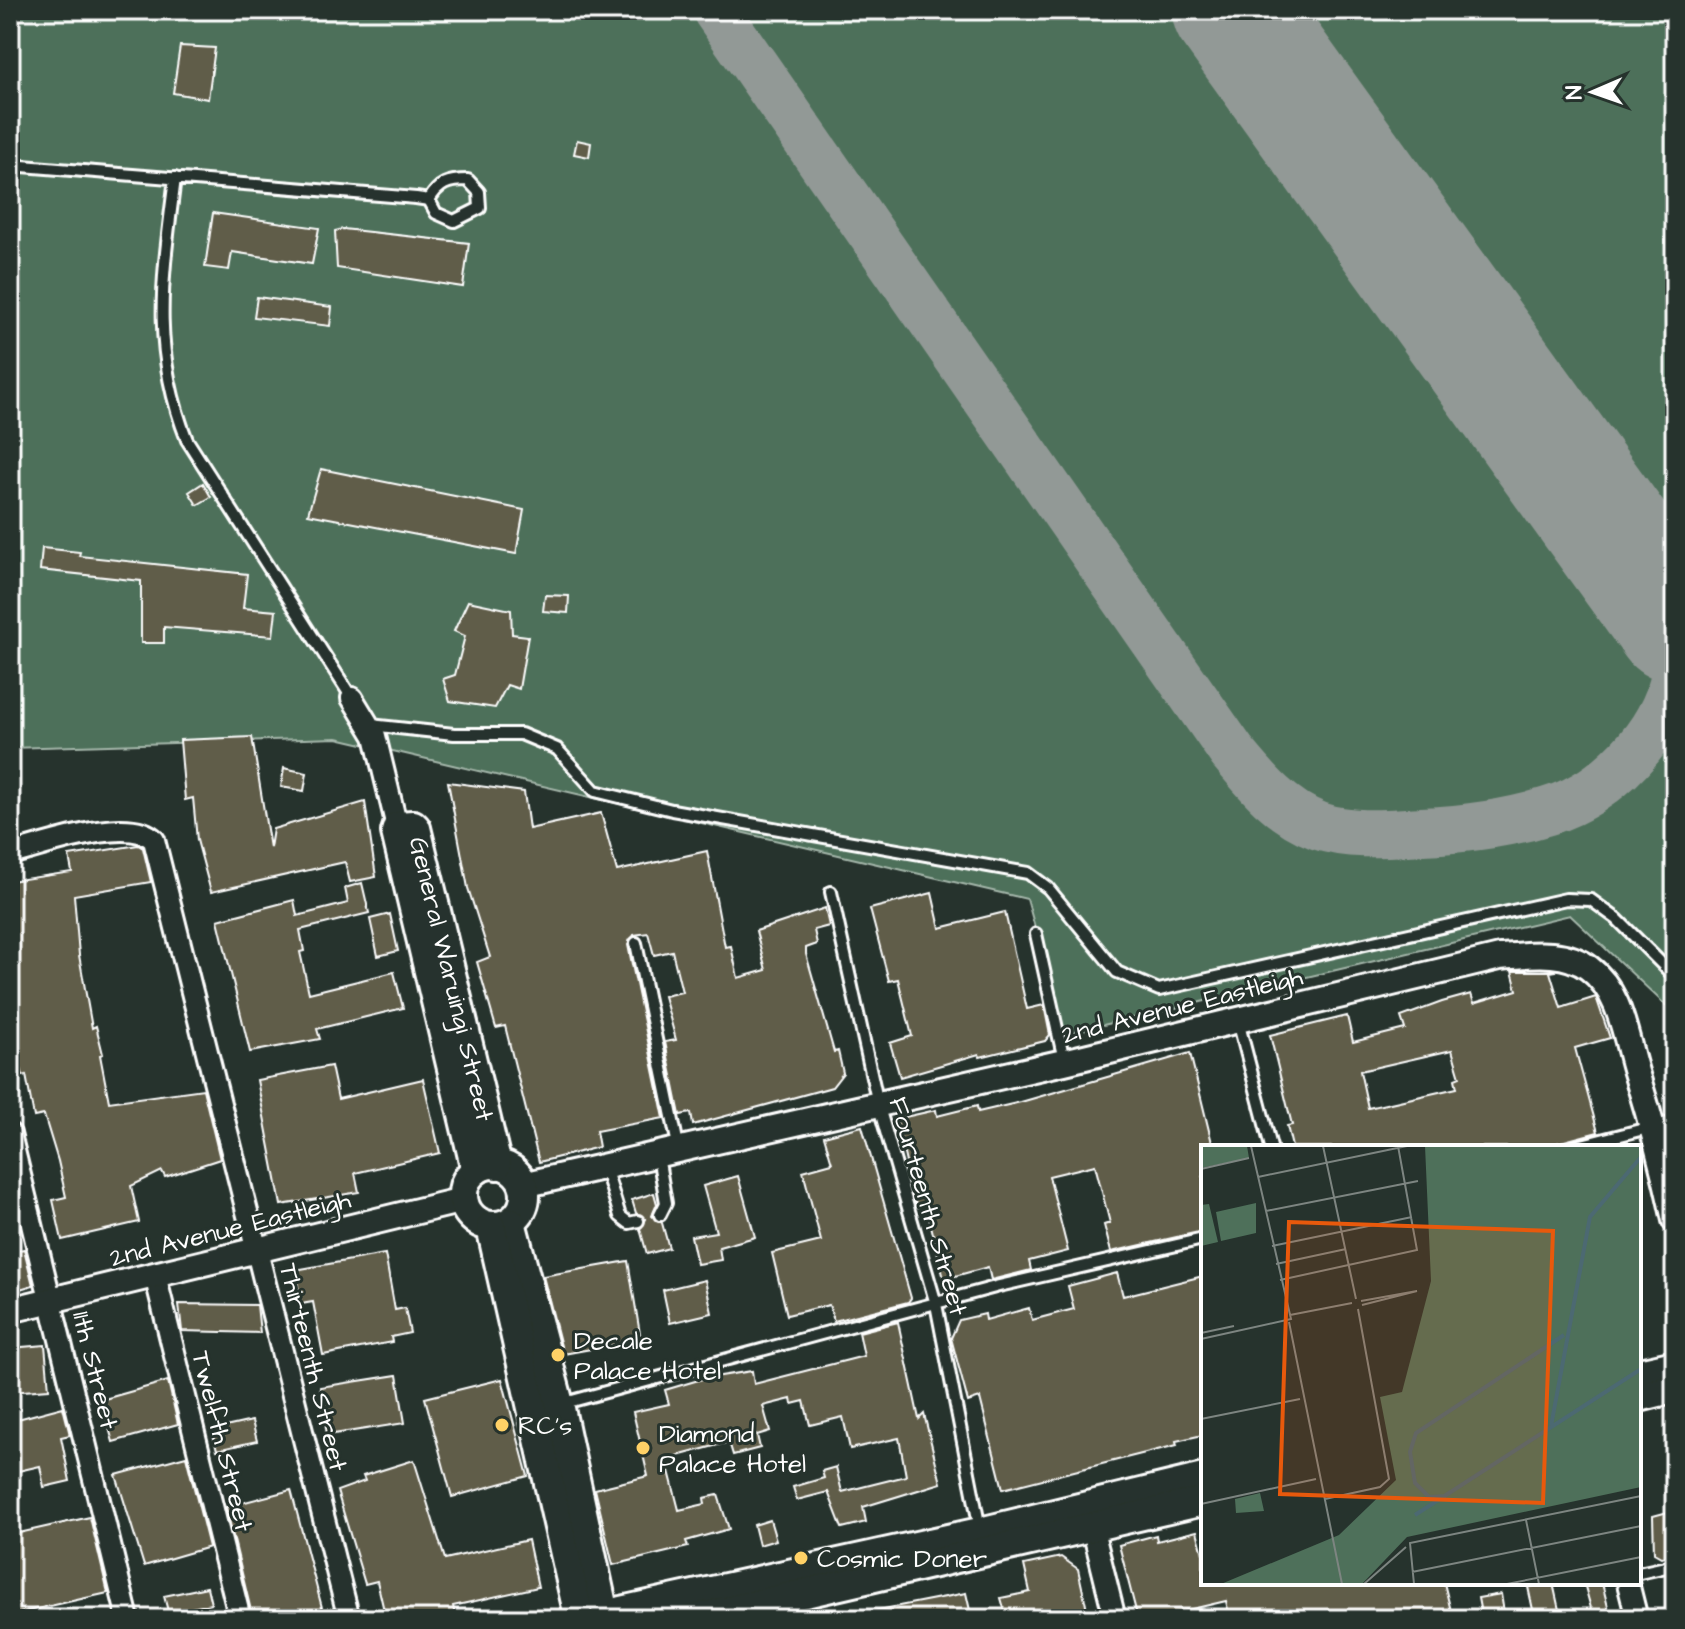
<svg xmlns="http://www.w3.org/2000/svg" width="1685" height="1629" viewBox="0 0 1685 1629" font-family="'Architects Daughter',sans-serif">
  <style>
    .green { fill: #4e705a; stroke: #a6b8ac; stroke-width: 2 }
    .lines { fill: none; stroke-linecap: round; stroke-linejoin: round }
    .taxiway { stroke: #929996; stroke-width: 48 }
    .runway { stroke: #929996; stroke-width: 122 }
    .building { fill: #605d4a; stroke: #fff; stroke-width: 2; fill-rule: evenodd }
    .service-casing { stroke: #fff; stroke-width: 16 }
    .minor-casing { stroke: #fff; stroke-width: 26 }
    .tertiary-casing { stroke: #fff; stroke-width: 30 }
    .secondary-casing { stroke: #fff; stroke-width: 34 }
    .service { stroke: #26332d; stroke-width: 10 }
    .minor { stroke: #26332d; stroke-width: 20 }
    .tertiary { stroke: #26332d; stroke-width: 24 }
    .secondary { stroke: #26332d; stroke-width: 28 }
    .poi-dot { fill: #ffd166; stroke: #26332d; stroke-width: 3 }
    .labels { text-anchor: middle; stroke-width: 6; stroke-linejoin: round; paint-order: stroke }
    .street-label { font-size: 26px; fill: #fff; stroke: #26332d }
    .poi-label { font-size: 26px; fill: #fff; stroke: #26332d; text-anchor: start }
    .inset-river { fill: none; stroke: #4c6972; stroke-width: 4 }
    .inset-road { fill: none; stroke: #7d8581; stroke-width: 2 }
    .view { fill: #e8590c; fill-opacity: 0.15; stroke: #e8590c; stroke-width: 4 }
    .inset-edge { fill: none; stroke: #fff; stroke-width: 4 }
  </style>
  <rect width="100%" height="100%" fill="#26332d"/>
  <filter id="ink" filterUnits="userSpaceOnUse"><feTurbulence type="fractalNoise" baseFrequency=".0125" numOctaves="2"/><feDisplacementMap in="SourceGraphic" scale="16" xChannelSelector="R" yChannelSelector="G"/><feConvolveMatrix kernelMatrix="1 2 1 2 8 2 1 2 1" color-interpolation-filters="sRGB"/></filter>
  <g filter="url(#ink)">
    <path class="green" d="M10 10H1675V1014L1570 915 1065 1034 1027 899 337 738 10 748Z"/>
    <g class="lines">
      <path class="taxiway" d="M716 10 1232 752C1256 781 1282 813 1319 826 1351 837 1388 833 1422 831 1464 829 1507 824 1548 811 1607 793 1663 735 1675 675
        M1660 601 1675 646"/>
      <path class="runway" d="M1233 10 1675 622"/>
    </g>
    <path class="building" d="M180 46 215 48 208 99 173 93Z
      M577 140 591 143 589 157 574 154Z
      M213 213 319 228 312 264 232 252 229 270 205 267Z
      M343 229 469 243 463 287 337 268 335 231Z
      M257 297 332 307 330 326 254 317Z
      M321 469 524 510 516 554 308 514Z
      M203 483 211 497 197 505 189 492Z
      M42 548 80 552 79 556 247 574 243 608 276 611 273 636 164 627V643H141V581L40 570Z
      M545 595 569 596 568 613 543 611Z
      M468 601 511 610 512 634 528 636 519 689 507 685 495 708 450 701 443 679 455 675 465 636 454 631Z
      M252 737 270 848 273 829 365 802 376 877 350 882 345 862 211 892 197 840 193 798 185 800 180 740Z
      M284 768 307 773 304 791 281 787Z
      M448 782 524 792 529 829 601 813 617 871 707 851 725 947 731 946 738 978 766 970 756 931 825 908 829 926 814 930 817 944 806 948V954L834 1052 838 1051 843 1073 832 1087 693 1125 691 1113 680 1115 665 1042 676 1040 664 996 682 992 672 951 654 955 648 933 634 935 628 945 664 1118 596 1131 599 1147 539 1162 505 1026 496 1028 477 962 490 957 468 888Z
      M138 845 143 848 151 882 74 895 79 955 92 1028 96 1026 103 1054 100 1055 109 1102 203 1089 220 1159 165 1177 162 1171 131 1186 139 1222 62 1240 53 1200 66 1197 58 1161 44 1115 34 1117 26 1075 23 1076 13 1038 10 1039V881L72 872 69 856Z
      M362 883 369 913 300 930 304 951 300 952 309 993 394 972 403 1008 317 1029 320 1039 250 1052 218 920 294 900 297 916 348 903 345 888Z
      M932 893 940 928 1005 912 1027 1009 1044 1005 1050 1035 1045 1041 980 1057 979 1054 900 1077 890 1043 912 1036 898 979 889 981 870 909Z
      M390 914 398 951 378 956 370 919Z
      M1512 971H1556L1550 972 1561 1008 1596 997 1610 1038 1575 1048 1598 1132 1542 1147H1292L1287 1126 1292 1125 1270 1035 1347 1016 1353 1042 1405 1029 1401 1017 1442 1002 1471 994 1474 1003 1517 990ZM1452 1050 1460 1077 1455 1079 1457 1088 1368 1108 1360 1071Z
      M1190 1053 1213 1147H1203V1231L1111 1252 1104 1225 1110 1223 1095 1165 1049 1176 1068 1251 1029 1261 1031 1270 991 1280 988 1267 944 1279 926 1205 918 1207 915 1202 896 1119 936 1110 937 1116 977 1106 978 1112 1021 1102Z
      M331 1066 338 1099 423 1079 440 1153 355 1173 359 1192 281 1205 257 1080Z
      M862 1126 911 1298 908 1302 834 1321 829 1305 787 1315 772 1253 821 1241 803 1171 832 1163 824 1136Z
      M738 1176 755 1237 719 1247 721 1260 697 1264 691 1236 716 1232 703 1186Z
      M654 1193 657 1204 652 1216 662 1223 669 1248 647 1254 640 1229 646 1219 636 1213 632 1200Z
      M24 1249 33 1285 20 1289 18 1282 10 1284V1252Z
      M385 1254 395 1310 405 1308 410 1333 391 1337 392 1342 323 1355 313 1302 301 1304 295 1270Z
      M628 1261 641 1340 563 1354 543 1276Z
      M1117 1273 1123 1296 1203 1276V1435L1176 1441 1177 1445 1003 1489 980 1398 968 1402 951 1338 959 1320 985 1314 986 1320 1029 1308 1032 1320 1074 1309 1068 1286Z
      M705 1280 712 1313 670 1323 663 1290Z
      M179 1304 257 1305 260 1333 182 1331Z
      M898 1322 919 1419 924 1414 941 1483 863 1507 866 1522 842 1528 828 1492 797 1500 793 1487 824 1478 822 1471 836 1467 842 1492 906 1476 899 1438 850 1449 843 1417 810 1425 804 1401 792 1404 791 1399 763 1406 770 1431 757 1435 760 1448 733 1455 729 1442 666 1459 679 1510 705 1504 704 1498 718 1495 729 1529 686 1541 688 1547 613 1565 595 1489 648 1476 633 1412 669 1404 665 1390 702 1379 752 1371 754 1384 864 1356 859 1332Z
      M45 1345 49 1389 10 1392V1348Z
      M397 1375 405 1423 327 1435 320 1387Z
      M502 1379 528 1476 452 1497 425 1398Z
      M168 1381 178 1424 113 1442 101 1400Z
      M63 1407 70 1435 61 1437 70 1481 44 1487 40 1466 10 1473V1421Z
      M252 1421 257 1441 217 1450 212 1430Z
      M186 1456 209 1547 144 1566 116 1475Z
      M414 1460 445 1559 528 1540 538 1587 453 1606 456 1619H386L377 1581 365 1584 337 1491 365 1481 363 1476Z
      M291 1490 325 1619H253L226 1507Z
      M1675 1510V1553L1661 1557 1654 1553 1653 1516Z
      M90 1517 108 1593 10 1615V1535Z
      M770 1520 776 1540 759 1545 754 1525Z
      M1197 1531 1203 1554V1583H1444L1453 1619H1230L1226 1601 1175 1613 1177 1619H1138L1119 1545 1156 1535 1157 1541Z
      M1061 1557 1078 1569 1089 1619H1007L1001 1598 1030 1592 1024 1565Z
      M1553 1583 1561 1619H1535L1528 1587Z
      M1584 1583H1602L1611 1619H1594Z
      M207 1587 211 1604 186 1609 188 1619H170L164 1596Z
      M966 1593 972 1619H864L863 1613Z
      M1501 1594 1505 1619H1482L1478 1598Z"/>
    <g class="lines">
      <defs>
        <path id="service" d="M10 165 416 198 429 200 436 213 454 221 480 208 479 192 468 180C448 180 439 183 429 200
          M175 178C163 275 150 346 187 440L352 698
          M370 725 454 734H521L557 749 595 791 672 810 1028 873 1048 888 1117 972 1159 990 1566 899 1591 900 1617 919 1675 977
          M831 892 878 1104 936 1304 980 1529
          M1036 934 1064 1060
          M636 943 679 1150
          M1238 1021 1271 1147
          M1574 1147 1675 1121
          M658 1156 666 1203 660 1215
          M605 1167 620 1216 629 1223 638 1221
          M561 1404 999 1286 1203 1239
          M1639 1573 1675 1565"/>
        <path id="minor" d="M352 698 375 736 397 827
          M10 854C43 846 130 814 154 840L349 1619
          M10 1134 128 1619
          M155 1275 240 1619
          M1092 1526 1115 1619
          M1628 1583 1637 1619"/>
        <path id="tertiary" d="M523 1185 1064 1062 1500 957C1529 955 1564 949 1589 968 1621 992 1625 1036 1636 1072 1651 1121 1664 1169 1675 1220
          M10 1310 463 1200"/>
        <g id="secondary">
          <circle cx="494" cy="1195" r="31"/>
          <path id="s1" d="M476 1170 396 832 398 826 413 825 416 828 497 1165"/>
          <path d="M511 1222 559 1404 601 1600"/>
          <path d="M491 1227 577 1607"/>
          <path d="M1639 1373 1675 1365"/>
          <path d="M1639 1397 1675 1388"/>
          <path d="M621 1611 980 1532 1203 1478"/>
          <path d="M693 1619 1203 1501"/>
        </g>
      </defs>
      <use href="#service" class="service-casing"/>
      <use href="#minor" class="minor-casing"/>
      <use href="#tertiary" class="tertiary-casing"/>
      <use href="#secondary" class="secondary-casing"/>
      <use href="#service" class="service"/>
      <use href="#minor" class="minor"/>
      <use href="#tertiary" class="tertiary"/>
      <use href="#secondary" class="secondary"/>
    </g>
  </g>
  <g class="poi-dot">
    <circle cx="558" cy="1355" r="8"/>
    <circle cx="502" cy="1425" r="8"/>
    <circle cx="643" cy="1448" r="8"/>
    <circle cx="801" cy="1558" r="8"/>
  </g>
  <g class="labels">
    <g class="street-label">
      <text dy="9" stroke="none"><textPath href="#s1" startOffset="528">General Waruingi Street</textPath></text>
      <text transform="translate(1182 1005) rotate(-14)" y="9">2nd Avenue Eastleigh</text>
      <text transform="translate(929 1206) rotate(74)" y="9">Fourteenth Street</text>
      <text transform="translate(230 1228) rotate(-14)" y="9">2nd Avenue Eastleigh</text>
      <text transform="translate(314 1367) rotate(76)" y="9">Thirteenth Street</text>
      <text transform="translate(96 1370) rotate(76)" y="9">11th Street</text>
      <text transform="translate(223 1441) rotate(76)" y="9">Twelfth Street</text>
    </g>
    <g class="poi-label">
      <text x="574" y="1349">Decale<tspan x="574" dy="30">Palace Hotel</tspan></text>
      <text x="518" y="1434">RC's</text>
      <text x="659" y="1442">Diamond<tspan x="659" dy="30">Palace Hotel</tspan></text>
      <text x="817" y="1567">Cosmic Doner</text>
    </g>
  </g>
  <g transform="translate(1201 1145)">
    <rect width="440" height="440" fill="#26332d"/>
    <path d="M0 1H46L48 13 0 23ZM224 1H440V342L206 392 161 439H20L138 390 195 335 179 252 201 247 230 136ZM55 58V88L20 96 15 67ZM8 59 17 97 0 101V60ZM59 348 63 366 35 368 34 354Z" fill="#4e705a"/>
    <path class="inset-river" d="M350 281 389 72 440 12M245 351 228 352 214 338 209 307 215 288 363 190M214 370 440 224"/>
    <path class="inset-road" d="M122 1 155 154M0 24 48 13M57 32 206 1M65 66 217 36M71 101 211 72M75 119 145 104M79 135 216 105 197 1M160 156 216 146 161 160M89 170 151 158M88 177 141 439M0 188 33 181M0 194 90 174 50 1M0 274 99 254M124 354 179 342 188 334 157 164M0 359 115 334M325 375 338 439M211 427 440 381M163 439 205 402M213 439 209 398 440 351M306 439 440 412"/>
    <path class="view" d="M88 77 352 86 342 358 79 349Z"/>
    <rect width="440" height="440" class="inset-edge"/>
  </g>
  <rect width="1685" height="1629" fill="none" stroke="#26332d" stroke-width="40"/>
  <rect x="20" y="20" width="1645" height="1589" fill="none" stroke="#fff" stroke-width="3" filter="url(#ink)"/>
  <g transform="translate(1593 92) rotate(268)" stroke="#26332d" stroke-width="6" paint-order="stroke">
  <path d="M0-6L14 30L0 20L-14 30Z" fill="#ffffff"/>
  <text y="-12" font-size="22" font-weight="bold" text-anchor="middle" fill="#ffffff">N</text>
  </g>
</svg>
